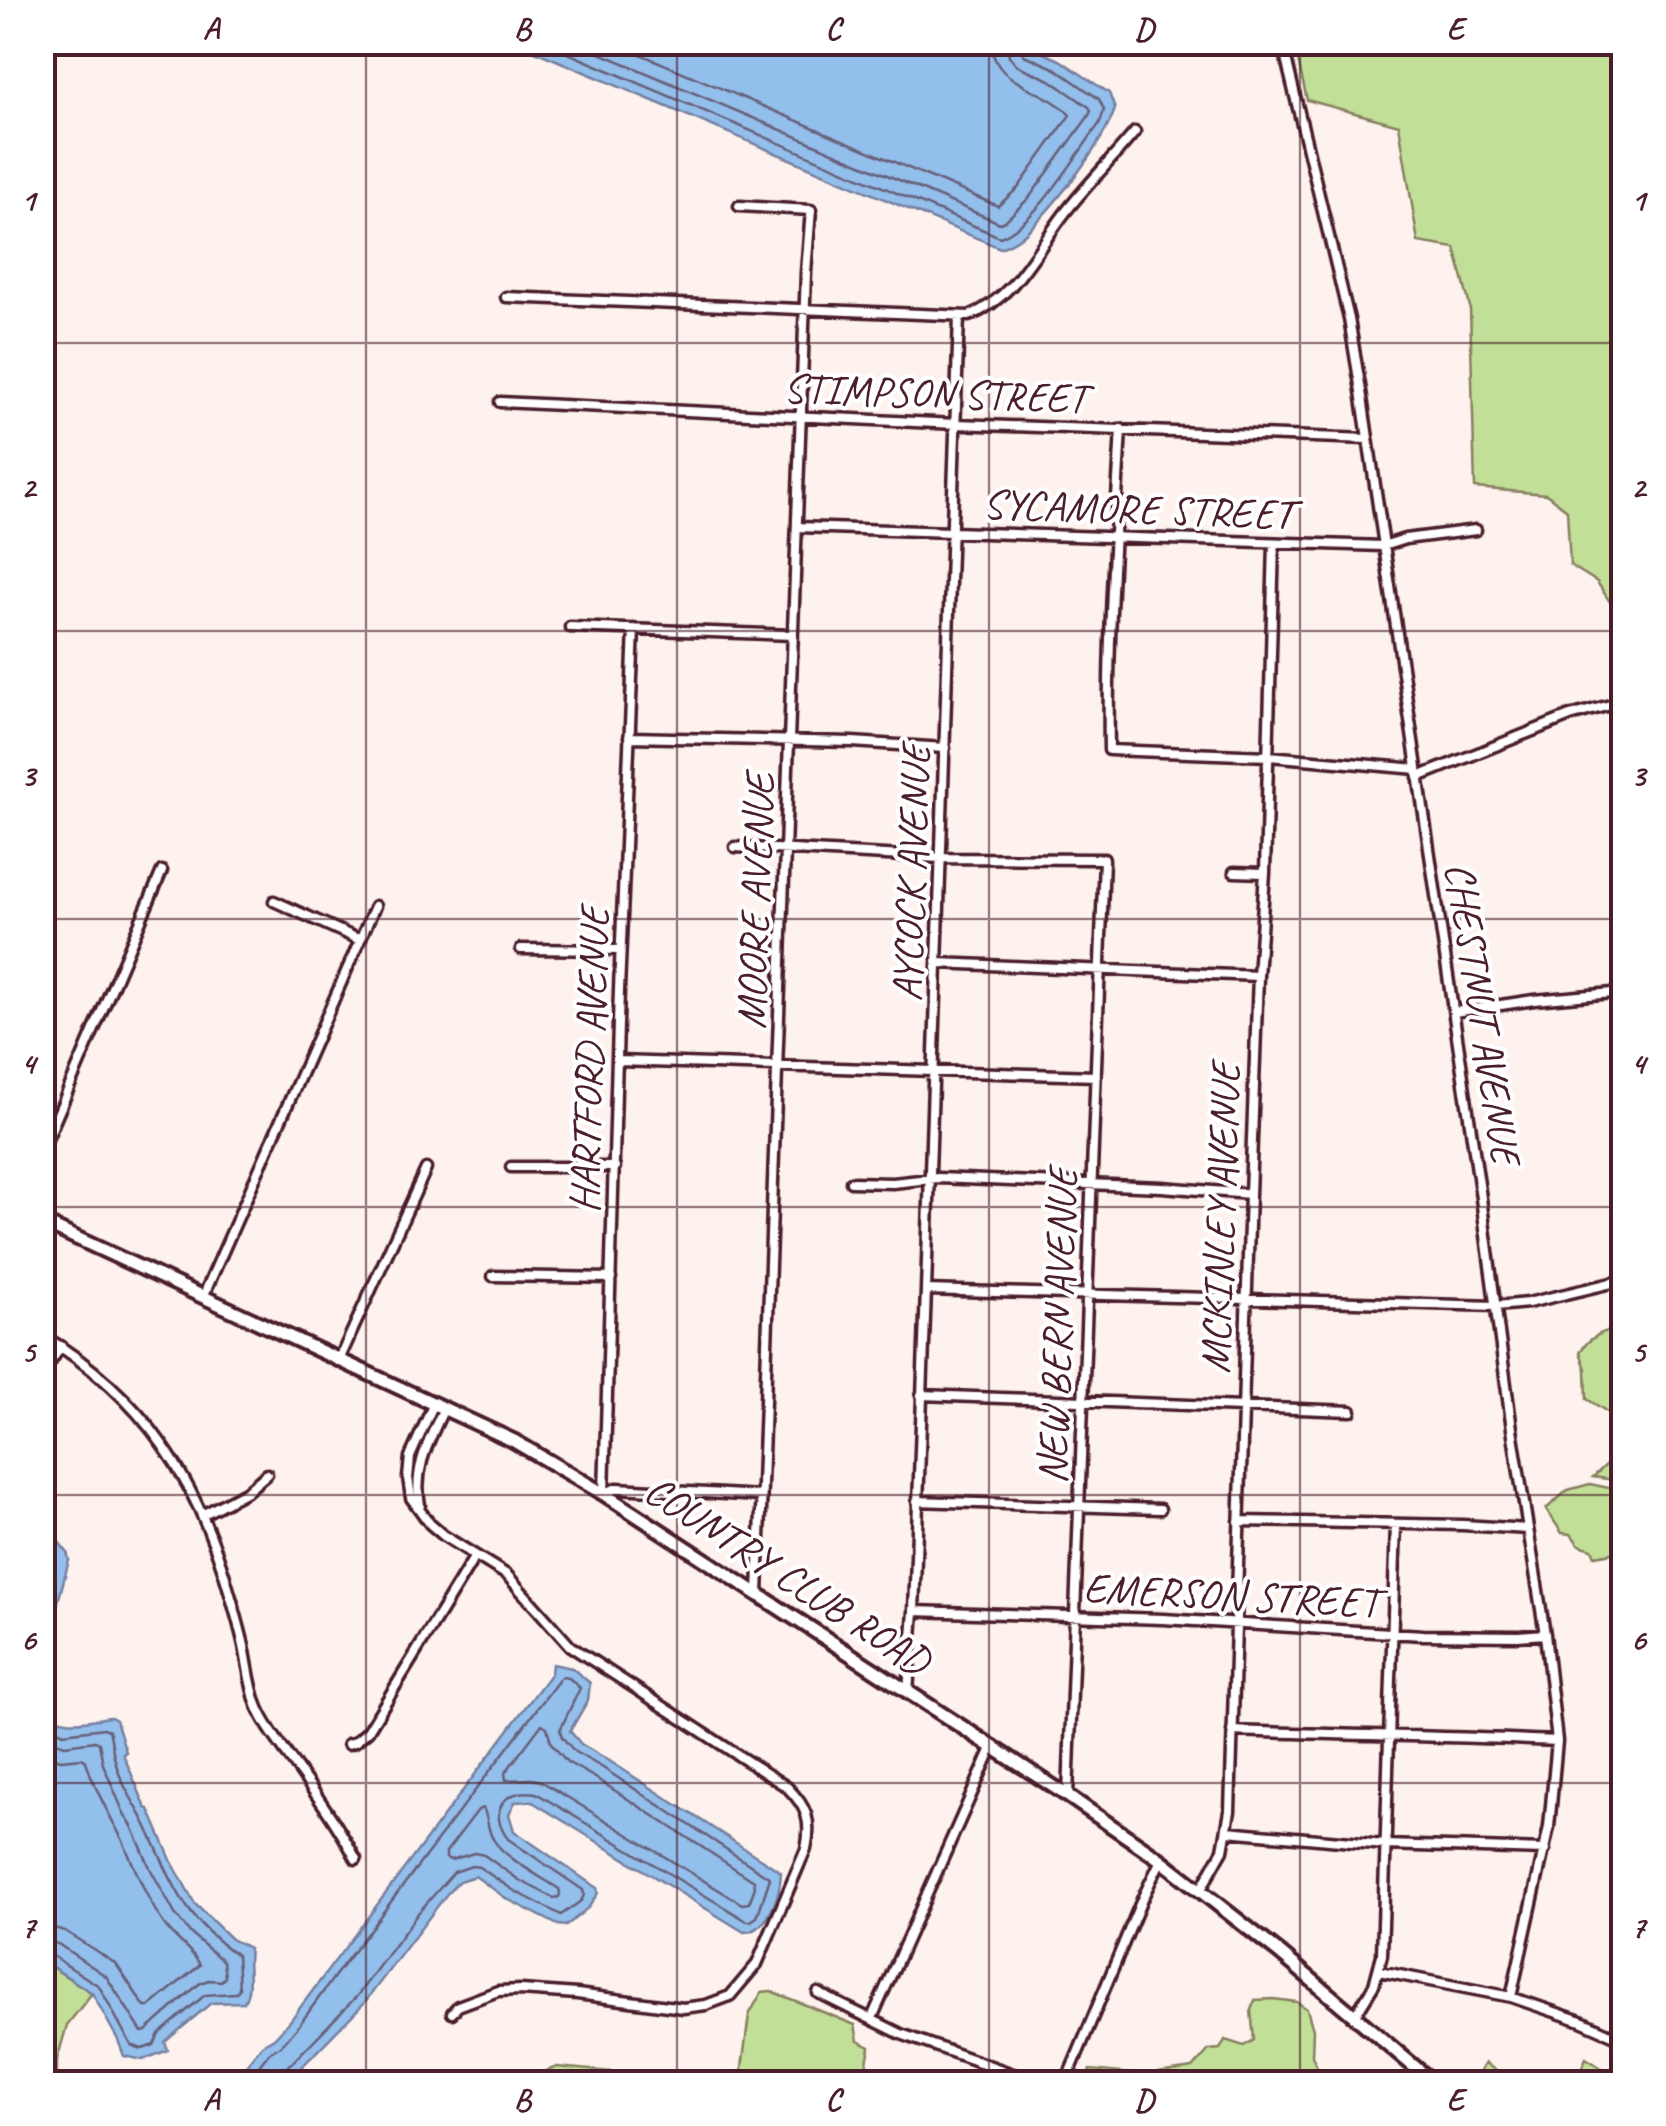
<svg xmlns="http://www.w3.org/2000/svg" width="1666" height="2126" viewBox="0 0 1666 2126" font-family="Caveat,sans-serif">
  <style>
    .green { fill: #c2df97; stroke: #867f61; stroke-width: 2.5 }
    .water { fill: #93bfec; stroke: #767f9f; stroke-width: 2.5 }
    .lines { fill: none; stroke-linecap: round; stroke-linejoin: round }
    .shore { stroke: #675f78; stroke-width: 2.5 }
    .street-casing { stroke: #4a1f2b; stroke-width: 15 }
    .secondary-casing { stroke: #4a1f2b; stroke-width: 19 }
    .street { stroke: #fff; stroke-width: 8 }
    .secondary { stroke: #fff; stroke-width: 11 }
    .grid { fill: none; stroke: #4a1f2b; stroke-width: 2.5; stroke-opacity: 0.55 }
    .labels { text-anchor: middle; stroke-width: 8; stroke-linejoin: round; paint-order: stroke }
    .street-label { font-size: 42px; fill: #4a1f2b; stroke: #fff }
    .neatline { fill: none; stroke: #4a1f2b; stroke-width: 4 }
    .grid-label { font-size: 32px; text-anchor: middle; font-weight: bold; fill: #4a1f2b }
  </style>
  <rect width="100%" height="100%" fill="#fdf2ed"/>
  <filter id="ink" filterUnits="userSpaceOnUse"><feTurbulence type="fractalNoise" baseFrequency=".01" numOctaves="2"/><feDisplacementMap in="SourceGraphic" scale="20" xChannelSelector="R" yChannelSelector="G"/><feConvolveMatrix kernelMatrix="1 2 1 2 8 2 1 2 1" color-interpolation-filters="sRGB"/></filter>
  <g filter="url(#ink)">
    <path class="green" d="M1294 43H1623V612L1610 602 1597 582 1570 565 1567 510 1546 494 1475 488 1470 307 1455 248 1418 242 1399 125 1307 100Z
      M1611 1330 1617 1332 1623 1345V1422L1587 1399 1586 1369 1580 1352C1587 1341 1598 1333 1611 1330Z
      M1623 1460V1481L1593 1477 1607 1464Z
      M1590 1484 1623 1491V1566V1551L1595 1556 1592 1549 1579 1545 1571 1534 1562 1533 1546 1509 1568 1490Z
      M42 1961 92 1993 67 2025 57 2060V2083H43Z
      M771 1991 855 2025 858 2041 870 2047 863 2083H740L749 2015 762 1992Z
      M1273 1999 1297 2002 1307 2009 1313 2030 1312 2056 1324 2083H1084L1090 2070 1143 2075 1193 2068 1209 2050 1220 2049 1225 2040 1244 2046 1254 2040 1251 2010 1255 2000Z
      M1618 2047 1623 2048V2083L1575 2082 1586 2058 1611 2074Z
      M1485 2063 1513 2083H1473Z
      M557 2067 634 2074 638 2083H524L527 2078Z"/>
    <path class="water" d="M516 43H1019L1060 60 1109 93 1115 109C1103 145 1050 212 1021 237 1015 242 1008 245 1000 248Z
      M43 1531 46 1535 54 1536 67 1552 69 1560 52 1625 43 1645Z
      M552 1664 572 1668 590 1683 588 1700 570 1731 581 1744 608 1760 781 1872C780 1894 770 1931 744 1932L531 1801 515 1802 509 1814 514 1831 597 1888 598 1893 589 1907 566 1926 558 1925 507 1899 475 1876 459 1881 446 1895 365 2002 286 2083H232L262 2045 274 2038 290 2021 551 1673Z
      M42 1709C64 1729 84 1720 111 1717L116 1720 126 1752 123 1754 146 1808 149 1809 171 1860 195 1904 231 1939 249 1948C246 1966 253 1987 244 2002L211 2003 165 2042 168 2050 143 2060 124 2056 118 2040 92 1993 43 1961Z"/>
    <g class="lines">
      <path class="shore" d="M542 42 1000 237C1037 223 1076 155 1100 123L1104 110 1099 99 1056 69 1024 55 1020 49 1019 42
        M574 42 1000 223 1005 221 1029 198 1088 117 1091 111 1089 107 1050 80 1016 65 1009 56 1007 42
        M612 42 998 206 1018 188 1070 115C1046 87 993 87 991 42
        M42 1723 64 1733 104 1728 109 1730C112 1740 112 1750 115 1760 120 1783 135 1803 145 1823 173 1881 180 1916 237 1955L239 1989 235 1993 205 1995 159 2034 154 2045 142 2049 131 2045 99 1986 51 1955 42 1953
        M542 1724 547 1727 551 1743 567 1762 597 1779 754 1881 755 1887 749 1903 742 1904 541 1781 532 1779 506 1780 505 1773Z
        M42 1738 65 1745 95 1741 99 1743 103 1764 125 1816 132 1826 151 1870 175 1914 191 1934 223 1961 225 1977 221 1981 208 1980 199 1984 146 2031 142 2032 106 1976 58 1944 42 1941
        M42 1754 61 1760 82 1758 86 1761C94 1788 109 1814 122 1839 135 1868 146 1898 164 1924 174 1939 193 1950 200 1965L149 2007H145L116 1964 65 1931 42 1925
        M483 1808C488 1817 487 1829 493 1839 503 1857 541 1877 559 1889L560 1893 559 1897 554 1898 519 1880 484 1855 474 1853 451 1860 446 1858V1852L478 1810Z
        M245 2084 269 2053 280 2046 297 2028 334 1977 561 1677 569 1678 580 1688 560 1730 562 1737 575 1752 603 1768 770 1878 757 1917 751 1921H747L536 1793C502 1788 488 1813 508 1839L583 1890 584 1895 581 1901 561 1915 513 1890 479 1867 472 1866 454 1872 418 1913 357 1996 282 2073 280 2084"/>
      <defs>
        <path id="street" d="M1282 42 1349 319 1361 391 1480 1191 1512 1429 1545 1634 1557 1741 1549 1827 1511 1997
          M739 206 811 210 806 272 758 1594
          M506 297 969 316C1016 298 1038 246 1068 209 1089 183 1113 158 1135 132
          M500 402 956 424 1368 439
          M1121 429C1115 536 1107 643 1109 750L1269 756 1417 769
          M797 527 1383 546 1405 539 1476 530
          M570 627 793 635
          M634 629 619 990 604 1494 617 1488 761 1496
          M629 737 852 742 945 748
          M1418 777 1570 716 1621 702 1624 718
          M735 847 941 858 1104 859 1068 1796
          M1234 872 1265 873
          M274 901 360 940
          M521 949 620 950
          M937 963 1258 976
          M1454 1012 1534 1000 1624 992
          M618 1061 1096 1076
          M42 1151 162 871
          M511 1167H615
          M851 1182 893 1183 938 1178 1162 1187 1250 1194
          M493 1276 611 1278
          M926 1290 1496 1306 1528 1303 1624 1280
          M203 1297 375 906
          M42 1335C145 1397 198 1480 230 1594 235 1611 240 1628 244 1646 248 1665 250 1686 257 1705 264 1724 278 1741 289 1757 313 1790 337 1823 356 1859
          M339 1360 426 1169
          M42 1375 61 1346
          M921 1395 1351 1411
          M434 1403 410 1457 408 1478 411 1498 430 1524 444 1536 507 1575 570 1646 787 1787C807 1807 812 1821 806 1849L757 1964 730 1996 706 2005 683 2008 577 1994 521 1990 498 1991 458 2006 452 2013
          M917 1501 1160 1509
          M420 1505C413 1468 429 1441 444 1408
          M202 1515 247 1491 267 1474
          M1239 1521 1463 1525 1528 1529
          M914 1611 1163 1619 1423 1635 1518 1636 1545 1634
          M908 1692 914 1611 926 1290 959 316
          M1232 1731C1341 1735 1449 1736 1557 1741
          M348 1744 355 1742 368 1731 475 1556
          M1227 1831 1385 1845 1545 1850
          M1201 1889 1223 1850 1230 1811 1250 1194 1258 976 1265 873 1274 543
          M1379 1971 1511 1997 1581 2021 1624 2040
          M818 1993 901 2034 1041 2084
          M1354 2017 1374 1985 1382 1955 1396 1524
          M872 2018 993 1746
          M1065 2084 1143 1897 1161 1860"/>
        <path id="secondary" d="M42 1222 514 1441 604 1494 1068 1796 1161 1860 1281 1954 1435 2084"/>
      </defs>
      <use href="#street" class="street-casing"/>
      <use href="#secondary" class="secondary-casing"/>
      <use href="#street" class="street"/>
      <use href="#secondary" class="secondary"/>
    </g>
  </g>
  <path class="grid" d="M366 42V2084M677 42V2084M989 42V2084M1300 42V2084M42 343H1624M42 631H1624M42 919H1624M42 1207H1624M42 1495H1624M42 1783H1624"/>
  <g class="labels">
    <g class="street-label">
      <text transform="translate(935 392) rotate(2)" y="15">STIMPSON STREET</text>
      <text transform="translate(1138 508) rotate(2)" y="15">SYCAMORE STREET</text>
      <text transform="translate(910 873) rotate(-88)" y="15">AYCOCK AVENUE</text>
      <text transform="translate(754 901) rotate(-88)" y="15">MOORE AVENUE</text>
      <text transform="translate(1484 1013) rotate(81)" y="15">CHESTNUT AVENUE</text>
      <text transform="translate(588 1060) rotate(-88)" y="15">HARTFORD AVENUE</text>
      <text transform="translate(1219 1218) rotate(-88)" y="15">MCKINLEY AVENUE</text>
      <text transform="translate(1056 1326) rotate(-88)" y="15">NEW BERN AVENUE</text>
      <text transform="translate(788 1574) rotate(33)" y="15">COUNTRY CLUB ROAD</text>
      <text transform="translate(1231 1594) rotate(3)" y="15">EMERSON STREET</text>
    </g>
  </g>
  <rect width="1666" height="2126" fill="none" stroke="#fff" stroke-width="110"/>
  <rect x="55" y="55" width="1556" height="2016" class="neatline"/>
  <g class="grid-label">
    <text x="211" y="39">A</text>
    <text x="522" y="39">B</text>
    <text x="833" y="39">C</text>
    <text x="1144" y="39">D</text>
    <text x="1455" y="39">E</text>
    <text x="28" y="210">1</text>
    <text x="1638" y="210">1</text>
    <text x="28" y="498">2</text>
    <text x="1638" y="498">2</text>
    <text x="28" y="786">3</text>
    <text x="1638" y="786">3</text>
    <text x="28" y="1074">4</text>
    <text x="1638" y="1074">4</text>
    <text x="28" y="1362">5</text>
    <text x="1638" y="1362">5</text>
    <text x="28" y="1650">6</text>
    <text x="1638" y="1650">6</text>
    <text x="28" y="1938">7</text>
    <text x="1638" y="1938">7</text>
    <text x="211" y="2110">A</text>
    <text x="522" y="2110">B</text>
    <text x="833" y="2110">C</text>
    <text x="1144" y="2110">D</text>
    <text x="1455" y="2110">E</text>
  </g>
</svg>
